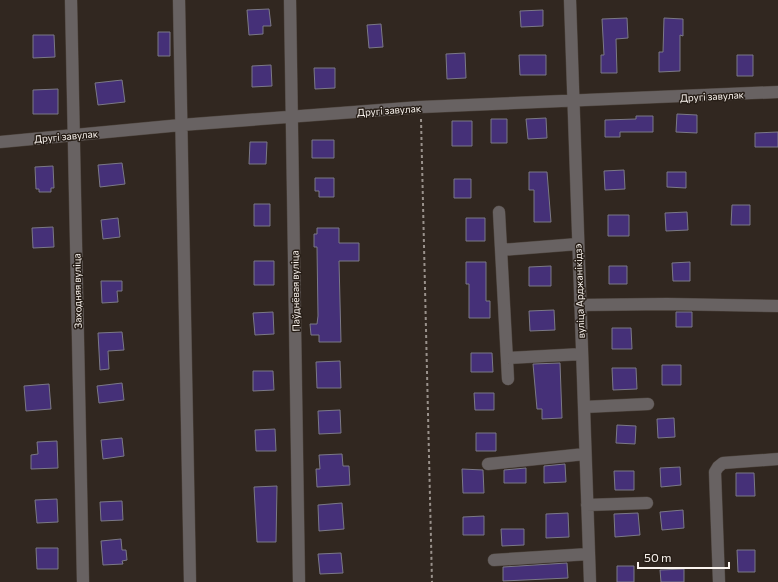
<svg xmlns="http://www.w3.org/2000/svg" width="778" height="582" viewBox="0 0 778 582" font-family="Commissioner,sans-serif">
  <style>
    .building { fill: #453078; stroke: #7b7986 }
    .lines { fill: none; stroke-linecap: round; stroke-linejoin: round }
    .minor-casing { stroke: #4d443d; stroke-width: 13 }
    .path { stroke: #9a928c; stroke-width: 2; stroke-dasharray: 3 3; stroke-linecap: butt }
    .minor { stroke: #686262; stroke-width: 12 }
    .labels { text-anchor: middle; stroke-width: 3; stroke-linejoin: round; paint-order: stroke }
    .street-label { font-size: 10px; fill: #faf4ef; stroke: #271e17 }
  </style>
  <rect width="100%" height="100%" fill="#312720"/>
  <path class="building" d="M269 9 271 26H263V34L249 35 247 10Z
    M543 10V26L521 27 520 11Z
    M627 18 628 38 616 39 617 73H601V55H604L602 19Z
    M664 18 683 19V36L680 35V71L659 72V52H663Z
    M381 24 383 47 369 48 367 25Z
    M158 32H170V56H158Z
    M33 35H54L55 57 33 58Z
    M465 53 466 78 447 79 446 54Z
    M519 55H546V75H520Z
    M737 55H753V76H737Z
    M271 65 272 86 252 87V66Z
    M314 68H335V88L315 89Z
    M122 80 125 102 98 105 95 83Z
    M58 89V114H33V90Z
    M677 114 697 115V133L676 132Z
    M636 116H653V132H620V137H605V120L636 119Z
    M546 118 547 138 528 139 526 119Z
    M491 119H507V143H491Z
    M452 121H472V146H452Z
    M778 132V147H755V133Z
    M312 140H334V158H312Z
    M250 142H267L266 164H249Z
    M122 163 125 184 100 187 98 165Z
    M53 166 54 188H51V192H39V189H36L35 167Z
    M624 170 625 189 605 190 604 171Z
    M529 172H547L551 222H534V190H529Z
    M667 172H686V188L667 187Z
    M315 178H334V197H319V191H315Z
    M454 179H471V198H454Z
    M254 204H270V226H254Z
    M732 205H750V225H731Z
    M687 212 688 230 666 231 665 213Z
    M608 215H629V236H608Z
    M118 218 120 237 103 239 101 220Z
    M466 218H485V241H466Z
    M53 227 54 247 33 248 32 228Z
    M317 228H339V243H359V261H339L341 342H319V335H311L310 324H317L318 316 317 247H314V234H317Z
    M254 261H274V285H254Z
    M466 262H486V301H490V318H469V284H466Z
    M690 262V281H673L672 263Z
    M551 266V286H529V267Z
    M609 266H627V284H609Z
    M101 281H122V291H117L118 302 102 303Z
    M554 310 555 330 530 331 529 311Z
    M273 312 274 334 255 335 253 313Z
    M676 312H692V327H676Z
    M612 328H631L632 349H612Z
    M122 332 124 350 108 351 109 369 100 370 98 333Z
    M471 353H492L493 372H471Z
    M340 361 341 388H317L316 362Z
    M560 363 562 418 542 419V409H537L533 364Z
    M662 365H681V385H662Z
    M612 368H636L637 389 613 390Z
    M253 371H273L274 390 253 391Z
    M122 383 124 400 99 403 97 386Z
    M49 384 51 409 26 411 24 386Z
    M474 393H494V410H475Z
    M340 410 341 433 319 434 318 411Z
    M674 418 675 437 658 438 657 419Z
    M617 425 636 426 635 444 616 443Z
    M275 429 276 451H256L255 430Z
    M476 433H496V451H476Z
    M122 438 124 456 103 459 101 440Z
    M57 441 58 468 31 469V455L38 454 37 442Z
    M342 454 343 466H349L350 485 317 487 316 469H320L319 455Z
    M565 464 566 482 544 483V466Z
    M680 467 681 485 661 487 660 468Z
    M526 468V483H504V470Z
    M462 469 483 470 484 493H463Z
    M614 471H634V490H615Z
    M736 473H754L755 496H736Z
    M277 486 276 542H257L254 487Z
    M57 499 58 522 37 523 35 500Z
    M122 501 123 520 101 521 100 502Z
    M342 503 344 529 319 531 318 505Z
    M683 510 684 528 662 530 660 512Z
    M568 513 569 537 546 538V514Z
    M638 513 640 535 615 537 614 514Z
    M484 516V535H463V517Z
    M501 529H524V545L502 546Z
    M121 539 122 550H126L127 560 122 561 123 564 103 565 101 541Z
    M36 548H58V569H37Z
    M737 550H755V572H738Z
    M341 553 343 573 320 574 318 554Z
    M567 563 568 578 503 581V567Z
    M617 566H634V582H617Z
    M684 569V582H661L660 570Z"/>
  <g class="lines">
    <defs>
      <path id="minor" d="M71 0 83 582
        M179 0 190 582
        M290 0 299 582
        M570 0 590 582
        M0 142 181 125 421 107 778 92
        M499 212 508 379
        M501 250 578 244
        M580 305 667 304 778 306
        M507 358 582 354
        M584 407 648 404
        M488 464 585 454
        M587 505 647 503
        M494 560 589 554
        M719 582 715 472 718 467 723 463 778 459"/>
    </defs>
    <use href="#minor" class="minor-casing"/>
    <path class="path" d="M421 119 432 582"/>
    <use href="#minor" class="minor"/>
  </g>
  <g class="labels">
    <g class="street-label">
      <text transform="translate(712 96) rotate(-3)" y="4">Другі завулак</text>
      <text transform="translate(389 110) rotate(-4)" y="4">Другі завулак</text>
      <text transform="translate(66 136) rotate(-5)" y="4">Другі завулак</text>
      <text transform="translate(77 291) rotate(-91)" y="4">Заходняя вуліца</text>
      <text transform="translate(295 291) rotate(-91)" y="4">Паўднёвая вуліца</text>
      <text transform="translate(579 291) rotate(-92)" y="4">вуліца Арджанікідзэ</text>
    </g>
  </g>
  <path d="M638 562v6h91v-6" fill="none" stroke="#faf4ef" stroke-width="2"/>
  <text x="644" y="562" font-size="12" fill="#faf4ef" stroke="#271e17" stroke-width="3" paint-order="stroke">50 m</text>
</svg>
